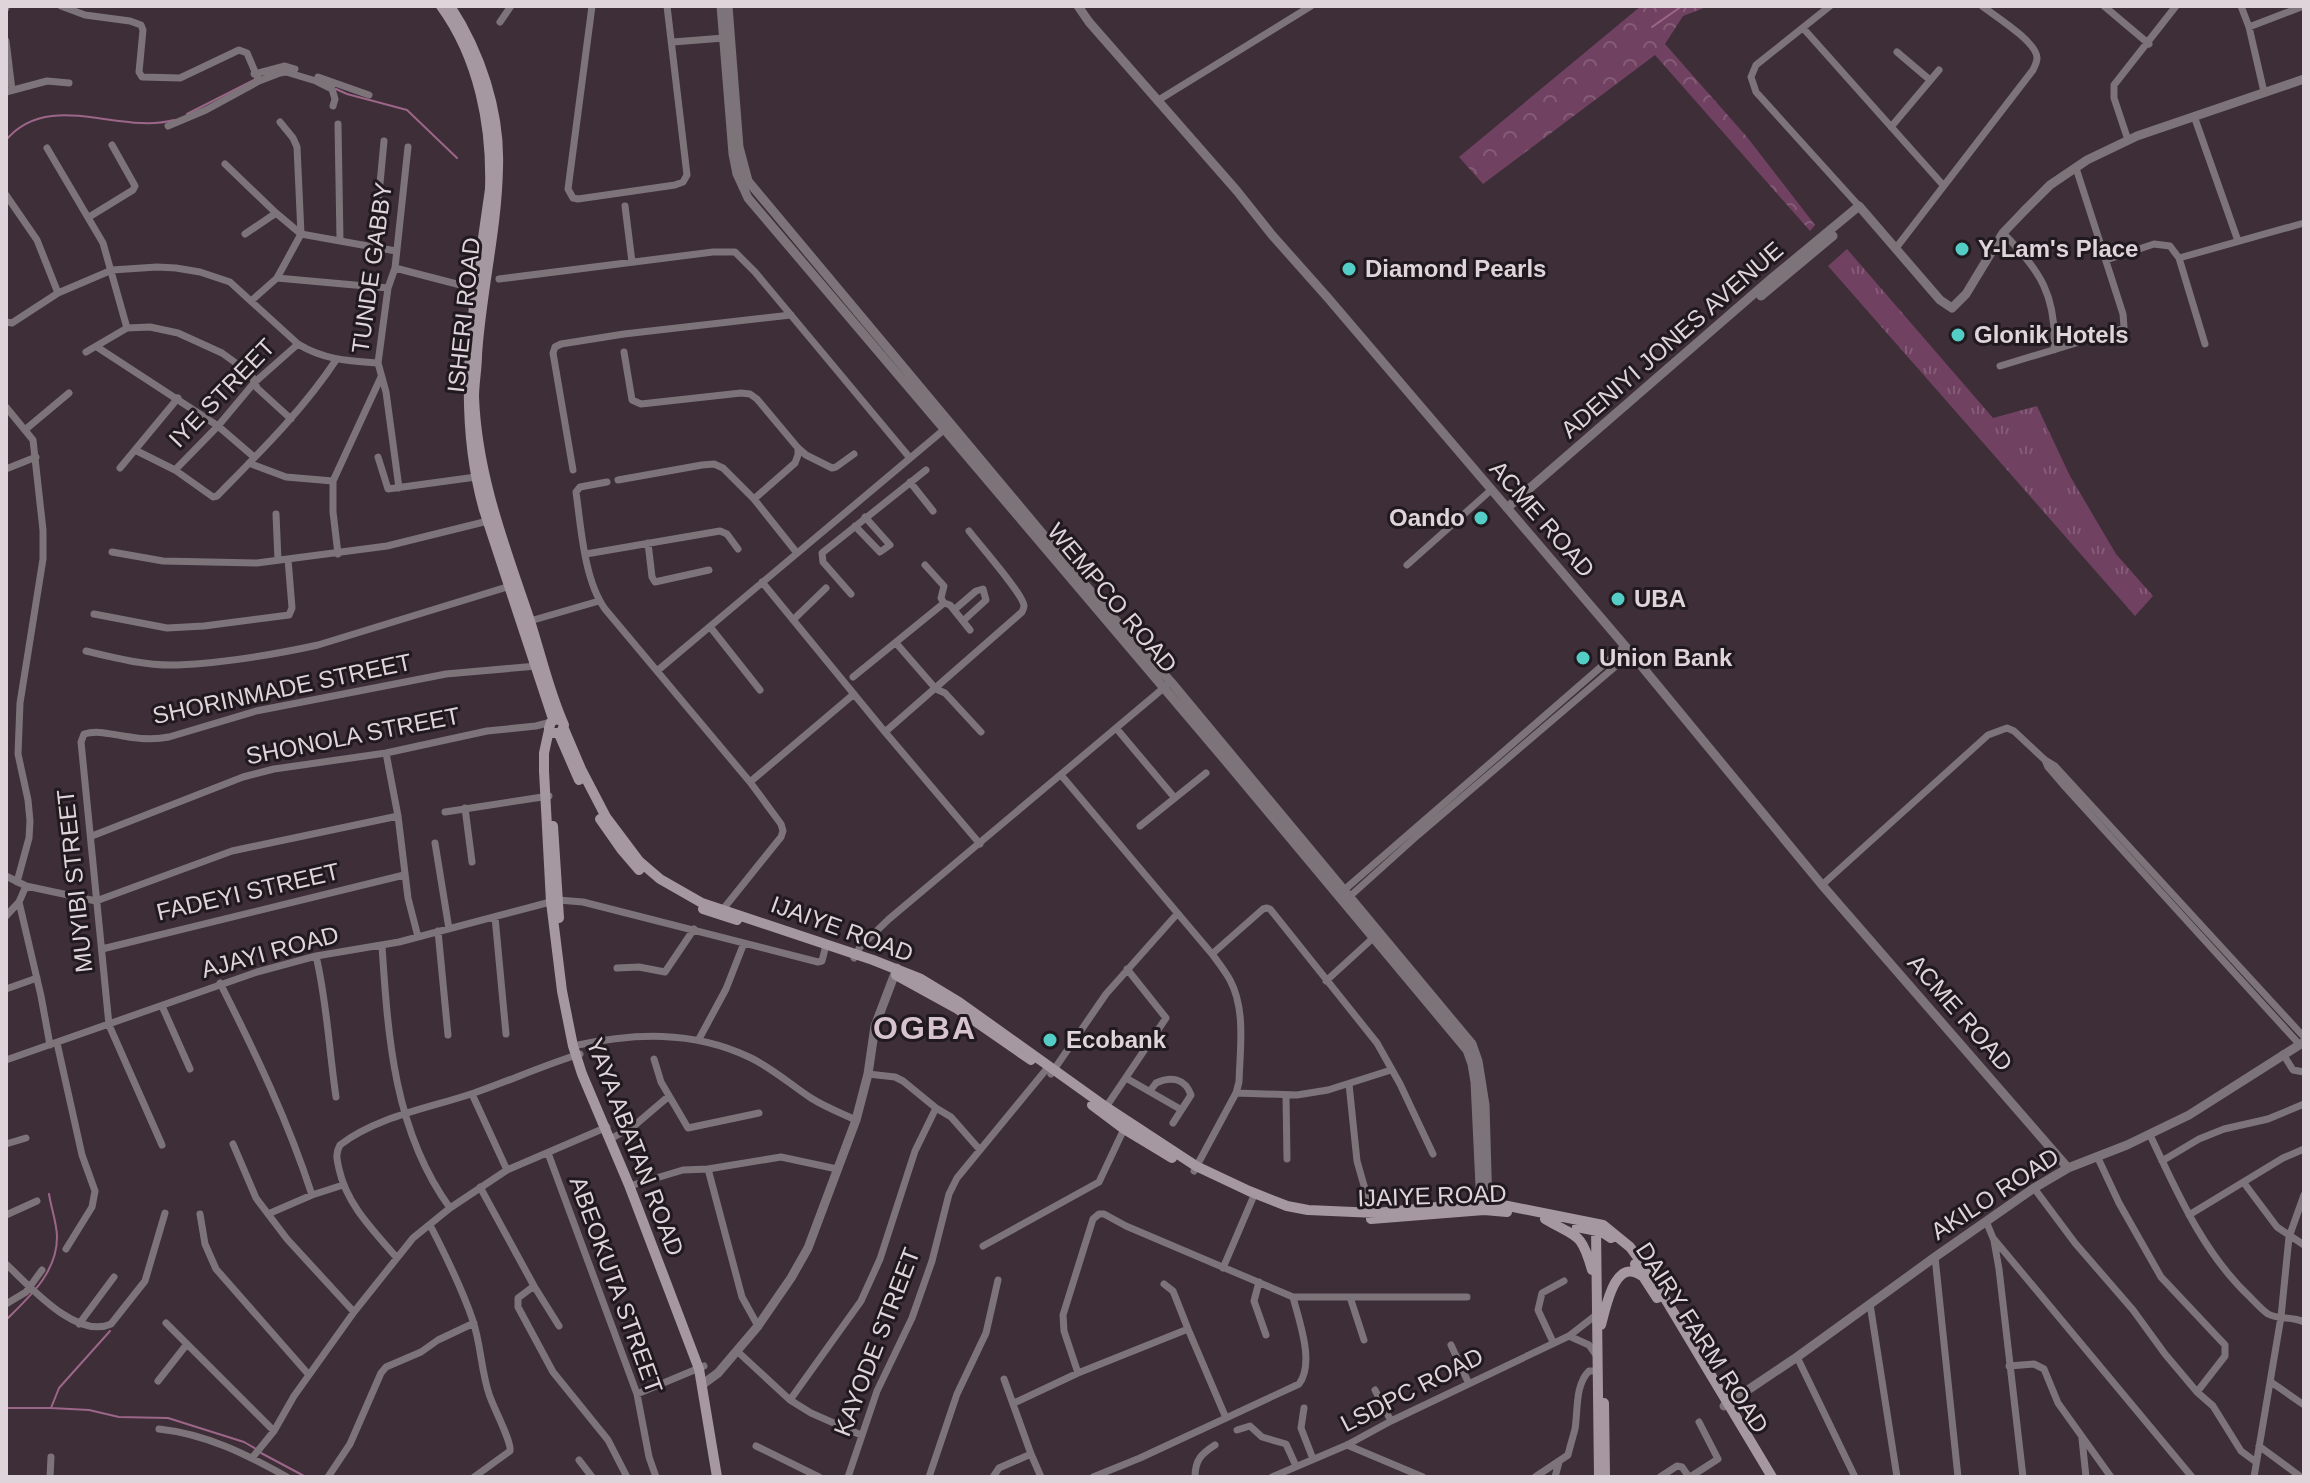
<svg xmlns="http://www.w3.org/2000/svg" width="2310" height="1483" viewBox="0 0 2310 1483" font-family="Helvetica,sans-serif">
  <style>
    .grass { fill: url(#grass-tufts) }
    .forest { fill: url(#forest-crowns) }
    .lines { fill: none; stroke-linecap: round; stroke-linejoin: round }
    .stream { stroke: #9c6689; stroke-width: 2 }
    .minor { stroke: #7c7479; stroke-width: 7 }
    .tertiary { stroke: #7c7479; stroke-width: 9 }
    .secondary { stroke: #a598a0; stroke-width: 10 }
    .poi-dot { fill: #54cdc7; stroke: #20191d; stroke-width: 3 }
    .labels { text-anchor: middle; stroke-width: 6; stroke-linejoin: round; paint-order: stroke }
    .poi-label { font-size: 24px; font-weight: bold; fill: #ded4da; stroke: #20191d; text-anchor: start }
    .street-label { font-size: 24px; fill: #ded4da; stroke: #20191d }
    .district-label { font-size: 32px; font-weight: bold; letter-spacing: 2px; fill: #d7c3cf; stroke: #20191d }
  </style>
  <defs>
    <pattern id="grass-tufts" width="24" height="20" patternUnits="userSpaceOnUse" patternTransform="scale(2)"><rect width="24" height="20" fill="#714161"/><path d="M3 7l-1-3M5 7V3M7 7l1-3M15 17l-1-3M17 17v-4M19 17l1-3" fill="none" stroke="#855c77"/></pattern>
    <pattern id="forest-crowns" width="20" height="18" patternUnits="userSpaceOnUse" patternTransform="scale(2)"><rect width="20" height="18" fill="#714161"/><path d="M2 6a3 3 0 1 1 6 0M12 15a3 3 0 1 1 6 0" fill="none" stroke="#855c77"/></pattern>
  </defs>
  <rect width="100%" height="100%" fill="#3d2e38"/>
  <path class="grass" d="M1847 249 1993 418 2037 406 2070 476 2116 554 2153 596 2135 616 1828 266Z"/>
  <path class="forest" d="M1641 6H1709L1683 16 1665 44 1747 137 1815 225 1810 231 1655 55 1483 184 1459 157Z"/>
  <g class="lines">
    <path class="stream" d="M1652 27 1682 6
      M336 89 347 94 407 110 457 158
      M187 114 256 79
      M6 140C49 89 119 135 174 120
      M6 1320C29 1297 57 1273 57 1237 57 1223 51 1208 49 1194
      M6 1408H51L89 1410 119 1417 168 1418 244 1442 256 1449
      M51 1408 59 1388 110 1331
      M261 1453 306 1477"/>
    <path class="minor" d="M61 6 85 15 130 21 141 25 143 30 139 72 142 77 180 78 239 50 247 53 259 81
      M592 6 568 189 573 198 578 199 675 185 683 182 687 175 667 6
      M1830 6 1756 65 1751 77 1756 92 1859 206
      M2104 6 2149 44
      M2241 6 2249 27 2264 92
      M6 8V6
      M500 22 511 6
      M2249 27 2304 6
      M1803 28 1943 185
      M6 41 12 90
      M673 42 724 38
      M1897 52 1930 80
      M254 74 285 66 295 69
      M318 77 369 95
      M6 92 47 81 69 83
      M1157 101 1311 6
      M2194 116 2238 241
      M338 124 340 240
      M168 126 206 110 259 81 280 73 286 72 316 81 332 89 335 99 333 106
      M1891 127 1939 70
      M2128 140 2114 98V85L2176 6
      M47 148 103 243 127 328
      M225 164 276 213 301 234 396 251
      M6 195 37 240 58 293
      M625 206 632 262
      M89 217 133 190 135 186 112 145
      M2003 233C2040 270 2057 296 2054 350
      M245 234 276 213
      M374 247 384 141
      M1896 248 2033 70C2035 66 2037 62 2037 58 2037 42 1995 16 1982 6
      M2179 258 2304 223
      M2106 260 2154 244 2170 246 2179 258 2205 344
      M395 268 476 289
      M277 278 388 288
      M499 279 713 252H735L755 272 910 458
      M251 301 277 278 301 234 297 147 293 138 280 122
      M6 322 12 323 58 293 112 270 157 267 176 268 200 272 230 282 298 344C324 360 349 361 378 363
      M97 347 218 426 254 457
      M86 352 127 328 150 327 178 333 222 353 251 374 257 388 291 419
      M624 352 632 400 641 404 741 393 750 394 757 399 798 448V455L795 463 754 499
      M2000 366 2119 330 2124 327 2123 314 2076 168
      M6 407 33 440 43 530V559L20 703 18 754 28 800 30 821 29 838 17 882
      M26 429 69 393
      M798 448 806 455 832 468 836 467 854 454
      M135 450 175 470 213 497 217 496C259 453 303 410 336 360
      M378 457 388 489 476 477
      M249 463 286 477 333 481
      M120 468 178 398
      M6 469 36 457
      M175 470 218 426 254 383 298 344
      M573 470 553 353 555 347 561 344 624 334 791 315
      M618 480 702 465 714 464 723 468 754 499 797 553
      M607 482 580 487 576 492C581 527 584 580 605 609L750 782 781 824 783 831 781 837 720 913
      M910 482 933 511
      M399 488 386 392 378 363 388 288 395 268 408 147
      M276 514 278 560
      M855 526 880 552 890 545 865 517
      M648 543 652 577 655 582 709 570
      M112 552 163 561 257 563 387 546 488 521
      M338 554 333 512V481L381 377
      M586 554 720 531 727 534 738 549
      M925 565 944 586 941 598 944 603
      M1407 565 1491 490
      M762 582 885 732 980 844
      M851 594 823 562 822 553 926 470
      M954 610 976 591 983 589 986 600 963 621
      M94 614 167 628 204 626 289 615 292 608 288 559
      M793 620 826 588
      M530 621 599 601
      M711 628 760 690
      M896 643 936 689 945 693 981 732
      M86 651C115 658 146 666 177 665 224 663 272 655 318 645L510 586
      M657 671 946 428
      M853 677 944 603 950 605 970 630
      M1116 728 1174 797
      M885 732 1022 612C1023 610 1024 608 1024 606 1024 595 978 543 969 531
      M386 753 398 816 408 898 418 937
      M2045 760 2048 767 2066 788 2300 1045
      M1061 775 1212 954C1218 962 1225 971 1230 980 1246 1010 1240 1049 1239 1082L1236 1093 1194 1171
      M750 782 854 694
      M465 808 472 862
      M445 812 549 796
      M1140 826 1206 773
      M92 836 243 777 274 769 386 753 487 731 536 726 551 722
      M435 843 449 929
      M6 876 26 886 96 901 232 851 398 816
      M1822 885 1977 745 1988 735 2007 728 2014 731 2045 760 2055 766 2304 1037
      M1343 891 1625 646
      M1348 898 1418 835 1631 653
      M19 902 41 996 50 1045
      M6 916 19 902 26 886
      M495 917 506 1034
      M438 931 448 1035
      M382 946C388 1037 394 1131 450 1208
      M102 949 404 875
      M1212 954 1263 909 1267 908 1270 909 1377 1043 1400 1084 1433 1154
      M316 956C327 1002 329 1050 336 1097
      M854 958 860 947 889 919 1166 686
      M617 968 639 967 665 972 694 929
      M1326 981 1373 938
      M220 983C255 1052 288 1121 312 1195
      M6 989 37 978
      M162 1006 190 1069
      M699 1039 726 989 744 943
      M57 1043 82 1155 95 1191 92 1207 66 1249
      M573 1046C633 1033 692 1030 749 1057 771 1067 791 1085 811 1098 825 1107 841 1113 856 1120
      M2283 1054 2293 1070 2304 1072
      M654 1059 661 1082 688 1128 759 1113
      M6 1060 257 972 316 956 399 942 558 900 583 902 818 962 822 961 825 949
      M868 1074 895 1077 903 1081 936 1108 951 1117 980 1150
      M1051 1074 1106 994 1177 914
      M1126 1078 1180 1109
      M1349 1084 1357 1161 1365 1189 1376 1213
      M1150 1091 1156 1083C1171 1076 1185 1078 1191 1095L1173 1123
      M1236 1093 1297 1095 1328 1090 1391 1070
      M472 1094 507 1170
      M1286 1096 1287 1159
      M1106 1107 1166 1018 1127 969
      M2150 1135C2177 1192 2203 1253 2250 1297 2256 1303 2262 1310 2268 1314 2279 1320 2292 1316 2304 1322
      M614 1137 635 1125 669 1096
      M6 1144 26 1138
      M233 1144 256 1198 287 1239 354 1312
      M162 1145 109 1025 82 752 81 742 84 734C97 730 110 734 123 736 139 739 154 740 169 737L256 711 446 674 537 666
      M548 1153 637 1394 649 1457 656 1477
      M2097 1156 2119 1203 2161 1277 2225 1345V1356L2197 1392
      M2162 1161 2199 1139 2224 1129 2268 1119 2304 1104
      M2244 1183 2277 1227 2304 1245
      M633 1185 683 1170 708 1169
      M480 1187 534 1286 559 1326
      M2034 1188 2075 1243 2133 1310 2165 1354 2197 1392 2213 1406 2241 1451 2256 1462
      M200 1214 205 1244 216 1269 309 1375
      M268 1214 312 1195 343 1185
      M6 1215 37 1201
      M2189 1215 2283 1158 2304 1149
      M1986 1221 1993 1238 2192 1477
      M430 1225C446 1256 462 1288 473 1321 481 1345 481 1370 489 1394 493 1407 512 1442 510 1451L474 1477
      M1994 1241 1999 1269 2023 1477
      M983 1246 1099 1182 1124 1129
      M1935 1257 1958 1477
      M397 1258C373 1230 347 1205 339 1169 337 1159 335 1154 340 1145 378 1116 430 1108 474 1093 509 1081 544 1065 580 1054
      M6 1264C29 1285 76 1340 111 1324L145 1281 165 1213
      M1223 1268 1255 1193
      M1259 1282 1254 1301 1266 1335
      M1164 1284 1173 1291 1188 1329
      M534 1286 518 1298V1307L553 1372 608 1440 627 1477
      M1350 1297 1364 1340
      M6 1304 26 1292 42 1270
      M1870 1304 1897 1477
      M166 1323 274 1431
      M79 1324 114 1277
      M758 1326 742 1297 708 1169 781 1157 837 1169
      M1569 1336 1589 1345 1596 1355
      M1553 1342 1538 1310 1542 1293 1564 1281
      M1451 1345 1469 1384
      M737 1351 790 1400 811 1413 861 1435
      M1797 1357 1855 1477
      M2009 1366 2034 1364 2044 1369 2058 1403 2111 1477
      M1078 1373 1064 1331 1063 1315 1093 1219 1099 1214H1104L1126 1226 1293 1297H1467
      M1004 1379 1031 1454 1041 1477
      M158 1381 187 1344
      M2271 1382 2304 1405
      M1375 1390 1391 1421
      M637 1394 704 1366
      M790 1400 861 1301 880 1259 915 1151 936 1108
      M1014 1403 1078 1373 1188 1329 1226 1418
      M1304 1408 1301 1428 1313 1459
      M159 1429C206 1434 246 1454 287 1477
      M1237 1430 1250 1426 1262 1437 1286 1444 1296 1466
      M2082 1439 2086 1477
      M1347 1445 1423 1477
      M756 1446 819 1477
      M2259 1446 2301 1477
      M252 1458 274 1431 294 1396 354 1312 413 1238 450 1208 507 1170 607 1127
      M579 1460 592 1477
      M50 1477 51 1457
      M328 1477 350 1444 381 1373 386 1367 421 1352 438 1340 474 1323
      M848 1477 877 1391 912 1318 932 1261 949 1194 957 1178 1049 1066
      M929 1477 957 1394 986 1333 998 1280
      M993 1477 999 1468 1031 1454
      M1093 1477 1140 1458 1299 1384C1315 1363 1299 1321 1293 1297
      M1195 1477C1195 1460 1201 1454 1215 1445
      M1272 1477 1347 1445 1391 1421 1569 1336 1596 1315
      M1535 1477 1568 1455C1570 1446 1573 1437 1575 1429 1578 1410 1575 1385 1589 1371H1597
      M1555 1477 1559 1462
      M1660 1477 1677 1466 1682 1467 1689 1477
      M1690 1477 1718 1459 1699 1422
      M2254 1477 2281 1317 2289 1237 2304 1195"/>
    <path class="tertiary" d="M721 6 733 154 737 174 748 198 1219 753 1467 1050 1472 1064 1475 1082 1481 1207
      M728 6 739 147 748 181 1103 606 1171 682 1472 1044 1478 1061 1485 1105 1488 1208
      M1078 6 1089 22 1237 191 1272 235 1328 298 1625 646 1822 885 2068 1168
      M1761 296 1833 236
      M1507 508 1772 278 1859 206 1940 300 1952 308 1966 294 2003 233 2024 211 2050 185 2087 160 2137 136 2304 79
      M703 1384 718 1373 758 1326 791 1278 808 1248 856 1120 868 1074 875 1026 897 968
      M1724 1406 1797 1357 1935 1257 2034 1188 2068 1168 2127 1145 2189 1115 2304 1042"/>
    <path class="secondary" d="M441 6C479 58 492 126 490 189 475 297 454 403 484 510L553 719
      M450 6C480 52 500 111 498 167 497 230 481 292 477 355 477 369 474 383 474 397 477 476 505 547 530 621 541 655 549 692 564 725L561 733H552L549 728 551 722 556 719 562 721
      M564 729 581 769 606 817 639 861 660 879 702 903 873 960 921 979 959 1002 1106 1107 1196 1166 1249 1191 1287 1206 1308 1210 1376 1213 1488 1202 1603 1225 1630 1247 1651 1275 1772 1477
      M549 730 544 753V771L551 902 562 991 573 1046 582 1074 629 1185 699 1369 717 1477
      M559 734 579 780
      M600 819 621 849 639 870
      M553 826 559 918
      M703 909 737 920
      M896 975 956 1008 1031 1060
      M1092 1105 1124 1129 1172 1158
      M1371 1219 1484 1210 1507 1212
      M1545 1219C1577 1238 1581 1231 1592 1270
      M1577 1227 1602 1232 1611 1238
      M1596 1227 1599 1477
      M1635 1264 1657 1298
      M1601 1325C1606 1307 1615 1256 1642 1276
      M1604 1403 1605 1475"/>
  </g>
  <g class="poi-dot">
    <circle cx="1962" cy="249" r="8"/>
    <circle cx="1349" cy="269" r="8"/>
    <circle cx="1958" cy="335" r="8"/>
    <circle cx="1481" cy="518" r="8"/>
    <circle cx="1618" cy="599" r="8"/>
    <circle cx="1583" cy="658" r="8"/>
    <circle cx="1050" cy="1040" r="8"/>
  </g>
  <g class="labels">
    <g class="poi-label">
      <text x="1978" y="257">Y-Lam's Place</text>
      <text x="1365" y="277">Diamond Pearls</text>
      <text x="1974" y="343">Glonik Hotels</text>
      <text x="1465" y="526" text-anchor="end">Oando</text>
      <text x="1634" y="607">UBA</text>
      <text x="1599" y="666">Union Bank</text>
      <text x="1066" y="1048">Ecobank</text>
    </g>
    <g class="street-label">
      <text transform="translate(372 268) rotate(-82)" y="8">TUNDE GABBY</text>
      <text transform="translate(464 315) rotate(-84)" y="8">ISHERI ROAD</text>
      <text transform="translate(1672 340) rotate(-41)" y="8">ADENIYI JONES AVENUE</text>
      <text transform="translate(222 393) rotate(-46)" y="8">IYE STREET</text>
      <text transform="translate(1542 519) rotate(49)" y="8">ACME ROAD</text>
      <text transform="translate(1112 598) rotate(50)" y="8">WEMPCO ROAD</text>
      <text transform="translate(282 689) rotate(-12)" y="8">SHORINMADE STREET</text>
      <text transform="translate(353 736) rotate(-11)" y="8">SHONOLA STREET</text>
      <text transform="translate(75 881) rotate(-96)" y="8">MUYIBI STREET</text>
      <text transform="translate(248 892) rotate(-13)" y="8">FADEYI STREET</text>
      <text transform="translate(842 929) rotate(20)" y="8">IJAIYE ROAD</text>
      <text transform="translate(270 952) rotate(-15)" y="8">AJAYI ROAD</text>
      <text transform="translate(1960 1013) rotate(49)" y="8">ACME ROAD</text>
      <text transform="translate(635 1147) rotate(69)" y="8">YAYA ABATAN ROAD</text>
      <text transform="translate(1995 1194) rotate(-33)" y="8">AKILO ROAD</text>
      <text transform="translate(1432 1196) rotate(-2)" y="8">IJAIYE ROAD</text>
      <text transform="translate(616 1285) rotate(70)" y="8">ABEOKUTA STREET</text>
      <text transform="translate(1702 1338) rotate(57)" y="8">DAIRY FARM ROAD</text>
      <text transform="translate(877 1342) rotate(-69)" y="8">KAYODE STREET</text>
      <text transform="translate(1412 1390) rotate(-27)" y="8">LSDPC ROAD</text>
    </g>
    <g class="district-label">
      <text x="925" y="1039">OGBA</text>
    </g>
  </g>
  <rect width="2310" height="1483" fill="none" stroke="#ded4da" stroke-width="16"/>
</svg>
